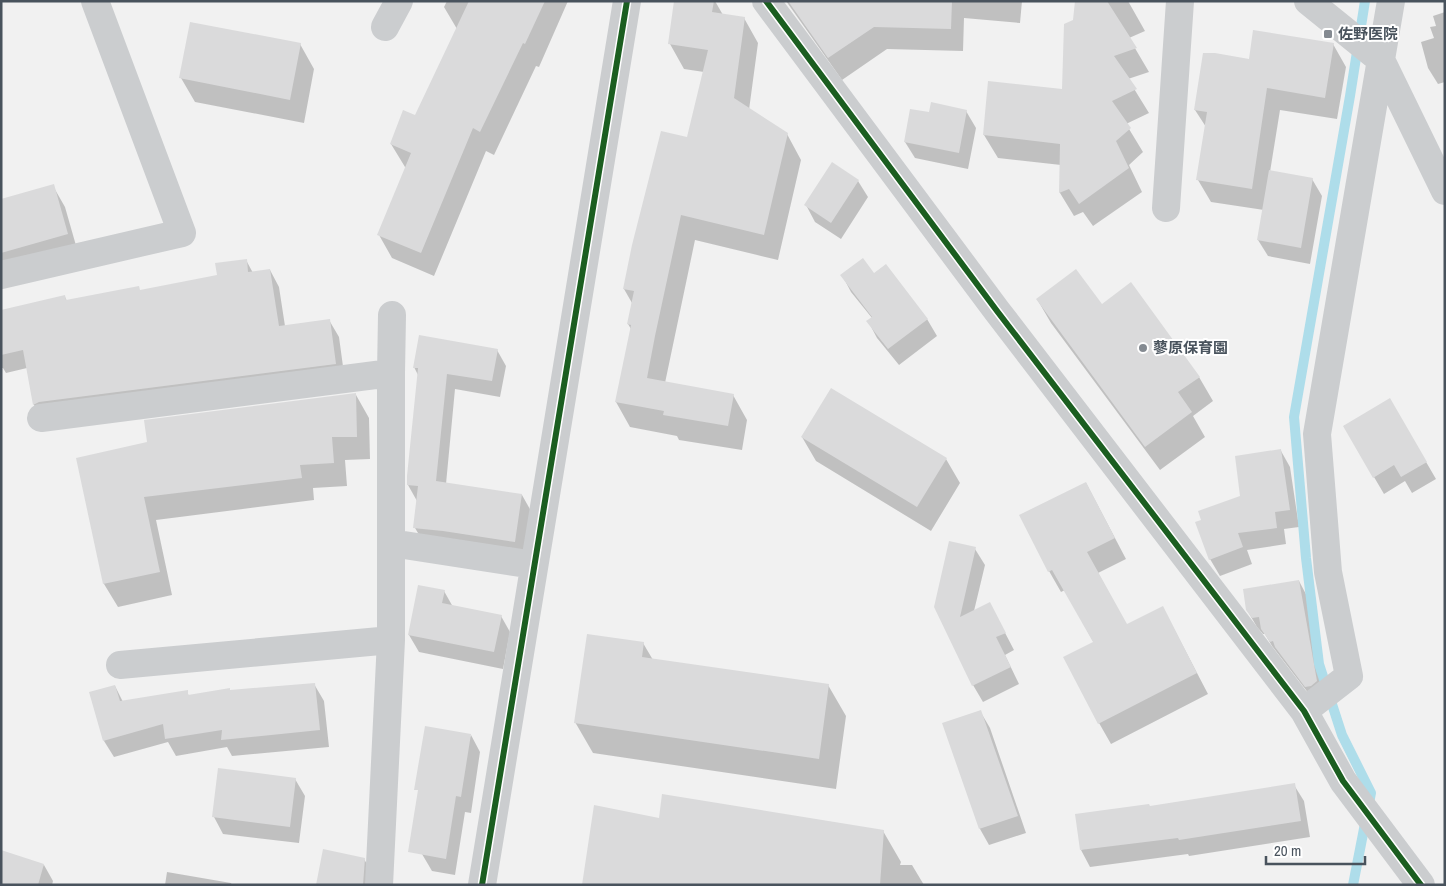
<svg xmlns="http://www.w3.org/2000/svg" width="1446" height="886" viewBox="0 0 1446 886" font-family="'Archivo Narrow','Noto Sans JP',sans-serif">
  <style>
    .shadow { fill: #0003 }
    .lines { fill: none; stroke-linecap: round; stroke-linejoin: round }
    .stream { stroke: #aeddea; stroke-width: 10 }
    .building { fill: #dadadb }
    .minor { stroke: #cbcdcf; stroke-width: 28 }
    .cycleway-casing { stroke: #fff; stroke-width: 9 }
    .cycleway { stroke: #1b5e20; stroke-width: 6 }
    .poi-dot { fill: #848a91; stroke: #fff; stroke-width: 2 }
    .labels { text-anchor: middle; stroke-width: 4; stroke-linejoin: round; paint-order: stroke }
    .poi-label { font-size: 15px; font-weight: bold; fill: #49535d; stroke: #fff; text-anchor: start }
  </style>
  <rect width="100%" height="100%" fill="#f1f1f1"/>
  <path class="shadow" d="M447 1H568L539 67 536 66 494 155 486 151 434 276 392 258 379 235 406 168 405 167 391 144 416 117 457 29 444 7Z
    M675 1H715L723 15 744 18 758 43 749 110 787 134 801 160 778 260 695 240 665 383 733 395 747 420 742 450 679 440 677 436 630 427 616 402 631 329 628 324 632 303 624 289 688 138 704 72 684 69 670 44Z
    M786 1H1022L1020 23 964 18 963 51 887 49 842 80Z
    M1076 1H1128L1145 31 1129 38 1149 72 1128 79 1149 113 1126 124 1143 152 1129 165 1142 192 1093 226 1083 212 1074 216 1060 193 1061 165 998 158 984 135 1063 90 1074 21Z
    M1445 12V82L1438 84 1428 68 1421 42 1434 38 1430 27 1436 26 1433 16Z
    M300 44 314 69 304 123 195 102 181 78Z
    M1333 44 1346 67 1337 119 1280 110 1270 172 1312 179 1322 196 1310 264 1268 256 1258 240 1264 210 1211 202 1198 180 1206 127 1195 110 1250 60Z
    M966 111 976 128 968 169 915 158 905 142 930 114Z
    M858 181 868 197 841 239 815 222 806 205Z
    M53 186 65 207 79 256 1 278V200Z
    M246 260 253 273 270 270 279 287 285 326 329 320 339 337 345 381 43 421 34 405 27 368 6 373 3 368H1V311L65 297 67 301 140 291 218 276Z
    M874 274 927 319 937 336 899 365 877 338 868 321 872 318 851 292 842 275Z
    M1037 299 1102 305 1199 377 1213 401 1193 416 1205 437 1160 470 1051 323Z
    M497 350 506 366 500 397 455 389 446 484 522 495 531 511 523 558 424 543 415 528 417 501 408 485 418 375 414 367Z
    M356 395 369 418 370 459 345 460 347 486 313 488 314 500 156 520 172 595 118 607 104 584 77 459Z
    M1390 400 1436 479 1412 493 1405 481 1384 494 1344 426Z
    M802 437 946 459 960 483 931 531 816 461Z
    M1281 451 1290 467 1299 527 1284 529 1286 544 1247 550 1252 564 1220 576 1210 559 1242 497Z
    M1086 483 1126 559 1098 573 1127 626 1174 629 1208 694 1111 744 1099 723 1094 643 1065 590 1061 592 1049 571Z
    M975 549 985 565 974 611 990 604 1014 650 1005 655 1019 684 983 702 973 685 935 606Z
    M1299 581 1308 598 1326 698 1316 703 1272 646 1265 634H1263L1257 627 1247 610Z
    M419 586 444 591 453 607 501 616 510 632 503 669 419 652 409 635Z
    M643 643 653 660 828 685 846 716 836 789 593 753 575 722Z
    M314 684 324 701 329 747 232 756 227 747 176 756 168 742 114 757 104 741 115 686 123 702 187 692 189 696Z
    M980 711 990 728 1026 833 989 845 980 829Z
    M471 735 480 752 471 813 465 812 455 875 432 871 422 854Z
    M295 779 305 796 299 843 223 834 214 817Z
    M1294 785 1304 801 1310 837 1189 856 1188 854 1090 867 1081 850 1150 807Z
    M660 820 883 831 901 862 900 865H912L924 885H583Z
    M364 859 374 876 373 885H317Z
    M44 865 53 881 52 885H1Z
    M167 872 231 883 232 885H165Z"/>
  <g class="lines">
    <path class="stream" d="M1353 885 1371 793 1342 735 1319 664 1306 558 1294 417 1350 96 1365 1"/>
  </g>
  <path class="building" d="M469 1H545L525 44 523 43 480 132 473 128 421 253 377 235 411 153 390 144 403 110 415 115Z
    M674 1H714L712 12 745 17 734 98 788 133 764 235 681 215 655 336 647 378 734 394 728 426 663 415 664 411 615 402 631 325 627 324 634 291 623 289 632 245 661 131 687 137 708 50 668 44Z
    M788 1H952L951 29 874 27 828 58Z
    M1075 1H1107L1137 48 1114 56 1137 89 1112 101 1131 128 1116 141 1129 168 1079 204 1069 189 1059 193 1060 144 983 135 988 81 1062 89 1064 24 1073 20Z
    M190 22 301 43 290 100 179 78Z
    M1253 30 1334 43 1325 98 1267 88 1252 189 1196 180 1207 112 1194 110 1203 53H1215L1249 59Z
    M931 102 967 110 959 153 904 142 910 109 929 112Z
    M832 162 859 180 831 223 804 205Z
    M1269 170 1313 178 1301 248 1257 240Z
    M54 184 68 234 1 253V199Z
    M863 258 874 273 886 264 928 319 888 349 866 321 872 317 840 275Z
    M247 259 248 272 270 269 279 326 330 319 336 364 39 402 33 405 23 350 1 355V310L65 295 66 300 139 286 140 290 217 275 215 263Z
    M1076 269 1102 304 1131 282 1200 377 1178 392 1192 412 1145 447 1036 299Z
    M419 335 498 349 492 381 447 374 436 481 522 494 515 542 443 531 413 528 418 486 407 485V476L418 368H413Z
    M831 388 947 458 917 507 801 437Z
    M356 393 357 437H332L334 463 300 465 302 478 144 497 160 572 103 584 76 458 147 442 144 420Z
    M1390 398 1427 462 1401 477 1394 465 1373 478 1343 426Z
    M1281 449 1290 510 1275 512 1277 528 1238 533 1243 547 1209 560 1195 522 1201 520 1198 511 1240 496 1235 456Z
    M1086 482 1115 538 1087 552 1127 624 1163 606 1197 673 1098 724 1063 657 1093 642 1052 570 1048 572 1019 515Z
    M949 541 976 547 960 617 990 602 1006 633 996 637 1011 667 972 686 934 607Z
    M1299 580 1317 681 1311 686 1305 687 1275 647 1273 641 1270 642 1261 629 1259 617 1252 618 1246 610 1243 589Z
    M418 585 445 590 442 603 502 615 494 652 408 635Z
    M587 634 644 642 642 657 829 684 819 759 574 723Z
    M315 683 320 730 221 740 222 730 165 739 163 724 103 741 89 692 115 685 120 701 188 690V695L230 688V690Z
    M981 710 1018 816 979 829 942 723Z
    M425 726 471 734 461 797 456 796 446 859 408 852 418 790H414Z
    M218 768 296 778 290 827 212 817Z
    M1295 783 1301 821 1179 840 1178 838 1080 850 1075 814 1149 804 1150 806Z
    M662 794 884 830 880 885H582L594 805 659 818Z
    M323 849 365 858 363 885H316Z
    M1 850 44 864 38 885H1Z"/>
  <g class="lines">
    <path class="minor" d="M766 1 997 311 1304 711 1343 781 1421 885
      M1308 1 1381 60 1445 191
      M385 27 399 1
      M1166 208 1180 1
      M1 275 182 233 95 1
      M41 418 391 373
      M391 543 534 565
      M120 665 391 640
      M1304 711 1349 676 1328 572 1317 434 1391 1
      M379 885 391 640V373L392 315
      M482 885 627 1"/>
    <defs>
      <path id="cycleway" d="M766 1 997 311 1304 711 1343 781 1421 885
        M482 885 627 1"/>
    </defs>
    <use href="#cycleway" class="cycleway-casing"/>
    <use href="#cycleway" class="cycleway"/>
  </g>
  <g class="poi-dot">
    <rect x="1323" y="29" width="10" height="10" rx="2.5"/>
    <circle cx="1143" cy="348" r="5"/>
  </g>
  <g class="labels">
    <g class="poi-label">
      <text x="1338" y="39">佐野医院</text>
      <text x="1153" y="353">蓼原保育園</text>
    </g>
  </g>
  <rect width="1446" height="886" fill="none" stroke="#49535d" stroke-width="5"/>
  <path d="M1266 856v8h99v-8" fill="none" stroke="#49535d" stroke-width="2.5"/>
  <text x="1274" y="856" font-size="15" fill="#49535d" stroke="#ffffff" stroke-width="4" paint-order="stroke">20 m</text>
</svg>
